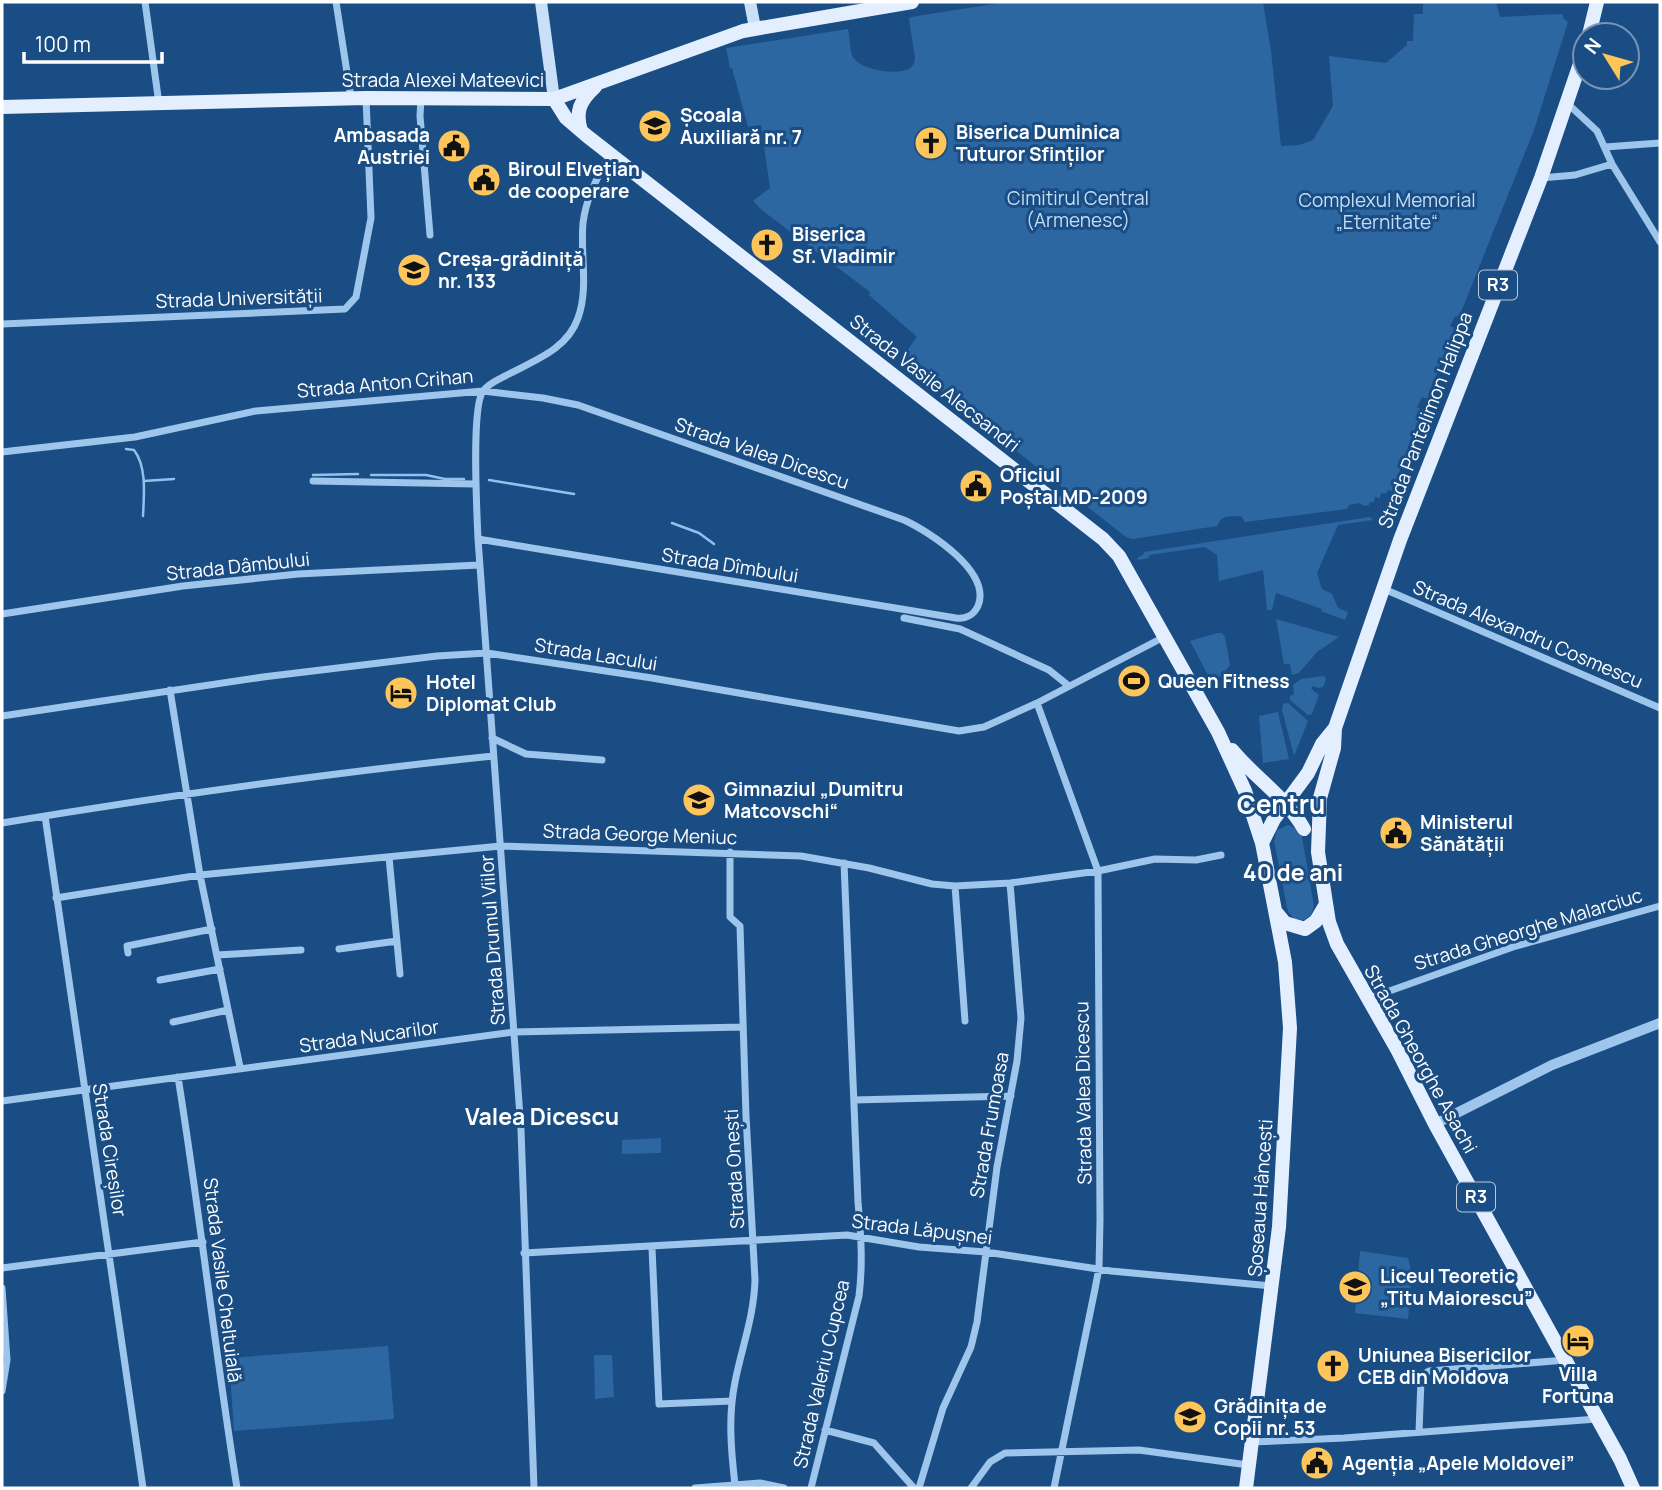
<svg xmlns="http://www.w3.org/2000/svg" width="1662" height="1490" viewBox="0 0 1662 1490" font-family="Manrope,sans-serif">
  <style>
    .green { fill: #2d67a2 }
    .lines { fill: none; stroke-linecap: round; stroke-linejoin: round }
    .stream { stroke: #91c1ed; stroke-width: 2.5 }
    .minor { stroke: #9ec5eb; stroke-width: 7 }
    .tertiary { stroke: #9ec5eb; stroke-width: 10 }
    .secondary { stroke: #cae0f8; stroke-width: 12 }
    .primary { stroke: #e3efff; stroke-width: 14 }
    .labels { text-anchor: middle; stroke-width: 6; stroke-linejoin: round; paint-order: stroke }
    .shield { fill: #1a4d83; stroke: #bacada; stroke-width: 2 }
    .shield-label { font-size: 18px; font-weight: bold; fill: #fff }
    .street-label { font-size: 19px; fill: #fff; stroke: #1a4d83 }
    .poi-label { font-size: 19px; font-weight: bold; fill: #fff; stroke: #1a4d83; text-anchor: start }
    .park-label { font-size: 19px; fill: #c3def8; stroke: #1a4d83 }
    .quarter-label { font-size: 23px; font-weight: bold; fill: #fff; stroke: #1a4d83 }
    .district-label { font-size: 26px; font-weight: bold; fill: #fff; stroke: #1a4d83 }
  </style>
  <rect width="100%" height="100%" fill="#1a4d83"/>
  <path class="green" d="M1006 2H1263L1271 51 1281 146 1299 145 1313 140 1333 106 1329 56 1386 63 1407 45V41H1413L1414 14H1423V3L1496 2 1500 17 1563 14V18L1568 22 1534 130 1459 317 1455 316 1450 326 1455 328 1427 399 1422 397 1417 407 1422 410 1392 491 1388 490 1386 494 1381 493 1380 498 1375 497 1374 502H1370L1369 505 1364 506 1360 503 1349 505 1347 509 1245 522 1241 516C1231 517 1222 513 1217 526L1133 539 1126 537 900 360 917 337 869 295 870 292 763 211 753 201 770 188 761 125 748 127 732 68H730L726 48 848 29C851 39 848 53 856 61 866 70 899 76 910 68 914 65 914 63 915 58L909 19 911 17Z
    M1370 517 1373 520 1338 525 1317 573 1322 589 1332 594 1338 608 1348 612 1345 620 1321 611 1322 609 1276 593 1272 610H1267L1263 570 1219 581 1217 555 1205 547 1149 555V558L1138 560 1137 558 1144 554V552Z
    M1276 619 1339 637 1317 652 1299 673 1292 675 1290 664H1284Z
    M1217 633H1222L1225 637 1230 665 1216 682 1211 681 1190 641Z
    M1324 676 1326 679 1323 687 1319 688 1313 686 1311 689 1319 695 1312 714 1308 715 1290 700V696L1294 694 1293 685 1301 679Z
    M1288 703 1308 721 1294 756 1282 710 1283 704Z
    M1278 712 1289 759 1263 763 1259 716Z
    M1288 825 1299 830 1302 837 1314 906 1311 915 1304 920 1295 919 1288 912 1274 841 1277 830Z
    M661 1138V1153L622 1154V1140Z
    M1360 1251 1408 1258 1412 1275 1408 1319 1355 1313Z
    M388 1346 394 1419 234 1431 229 1358Z
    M594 1355H612L614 1397 595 1399Z"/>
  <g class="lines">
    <path class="stream" d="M126 449 134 450C147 467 144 495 143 516
      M313 475 358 474
      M371 475H426L445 479H464
      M489 480 574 494
      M144 481 174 479
      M672 523 699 533 714 544"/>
    <path class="minor" d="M145 2 159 104
      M336 2 351 98
      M421 99 420 116 430 235
      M1568 104 1597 131 1612 164 1660 242
      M1605 147 1660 143
      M1541 178 1575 175 1612 164
      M2 324 345 309 356 297 371 218 366 98
      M2 452 135 437 256 411 483 391 543 398 578 405 904 520C930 532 992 572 978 606 973 616 966 619 956 618L478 539
      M313 481 475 484
      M1384 589 1660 708
      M2 614 183 586 298 574 479 565
      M904 618 960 629 1049 670 1069 686
      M170 690 200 875 240 1067
      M1037 703 1098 871 1100 1220 1099 1268 1095 1289 1054 1488
      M2 716 263 677 437 656 487 653 652 678 959 731 984 727 1037 703 1164 637
      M492 738 526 754 602 760
      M45 816 143 1488
      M2 823C165 796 329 773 493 756
      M730 852V917L740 926 746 1116 755 1280C754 1316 742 1347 735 1382 728 1416 731 1450 735 1485
      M389 857 400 974
      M955 886 965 1021
      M56 898 200 875 501 846 801 856 869 868 932 884 955 886 1010 883 1098 871 1155 859 1196 860 1221 855
      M339 949 397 941
      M128 953 127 946 212 929
      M217 955 301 950
      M160 980 220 969
      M1367 999 1513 947 1660 906
      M173 1022 228 1010
      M178 1077C200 1214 215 1351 237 1488
      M854 1100 1011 1096
      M2 1101 514 1032 743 1027
      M652 1248 659 1404 732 1401
      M524 1253 847 1235 919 1247 986 1252 1111 1271 1272 1286
      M2 1268 203 1242
      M2 1288 7 1360 2 1391
      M825 1430 874 1443 914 1488
      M1419 1432 1421 1380 1424 1374 1429 1371 1566 1360
      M1252 1442 1344 1438 1597 1419
      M534 1488 521 1130 478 539C477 513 471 408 483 391 488 384 497 380 505 376 533 361 567 350 578 318 589 288 580 254 583 223 586 198 597 176 611 155
      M695 1488 760 1483 784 1488
      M811 1488 859 1296C863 1264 861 1234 858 1202L844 863
      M919 1488 943 1408 971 1347 977 1322 997 1167 1017 1061 1021 1018 1010 883
      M971 1488 990 1462 1005 1453 1139 1450 1248 1465"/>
    <path class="tertiary" d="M1435 1124 1552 1065 1660 1023"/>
    <path class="secondary" d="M541 2 554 99
      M750 2 755 28"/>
    <path class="primary" d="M1589 35 1597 2
      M1585 49 1541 178 1400 540 1335 728 1334 748 1320 798 1318 852 1329 922 1337 944 1398 1051 1435 1124 1620 1459 1633 1488
      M554 99 566 118 587 136 1103 539 1119 556 1218 732 1245 791 1262 843 1285 962 1290 1028 1279 1227 1246 1488
      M2 107 366 98 554 99 743 31 912 2
      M581 131C575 111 580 101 595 87
      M1232 750C1254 777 1287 798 1304 829
      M1262 843 1274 819 1308 773 1322 744 1335 728
      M1275 911 1285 923 1305 929 1316 921 1326 904"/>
  </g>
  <defs>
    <symbol id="school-disc" viewBox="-11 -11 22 22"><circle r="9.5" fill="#fec65a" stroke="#1a4d83"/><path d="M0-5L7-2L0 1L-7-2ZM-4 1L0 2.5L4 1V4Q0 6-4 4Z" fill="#111"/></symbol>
    <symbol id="church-disc" viewBox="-11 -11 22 22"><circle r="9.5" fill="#fec65a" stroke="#1a4d83"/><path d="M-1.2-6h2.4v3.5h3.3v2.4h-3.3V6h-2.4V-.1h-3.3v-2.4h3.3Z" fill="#111"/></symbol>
    <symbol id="civic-disc" viewBox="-11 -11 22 22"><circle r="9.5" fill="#fec65a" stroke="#1a4d83"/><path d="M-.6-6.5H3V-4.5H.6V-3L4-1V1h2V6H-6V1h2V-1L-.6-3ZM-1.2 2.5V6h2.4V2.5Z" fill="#111"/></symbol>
    <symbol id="stadium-disc" viewBox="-11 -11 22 22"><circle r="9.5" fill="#fec65a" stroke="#1a4d83"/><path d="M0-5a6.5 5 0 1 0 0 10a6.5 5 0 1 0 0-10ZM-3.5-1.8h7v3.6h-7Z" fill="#111"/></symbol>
    <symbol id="hotel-disc" viewBox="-11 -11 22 22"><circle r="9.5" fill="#fec65a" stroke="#1a4d83"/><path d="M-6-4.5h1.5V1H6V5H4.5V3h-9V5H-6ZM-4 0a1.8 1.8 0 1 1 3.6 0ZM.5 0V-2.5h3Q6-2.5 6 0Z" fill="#111"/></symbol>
  </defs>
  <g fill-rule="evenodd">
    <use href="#school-disc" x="636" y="107" width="38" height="38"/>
    <use href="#church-disc" x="912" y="124" width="38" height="38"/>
    <use href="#civic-disc" x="435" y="127" width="38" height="38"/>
    <use href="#civic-disc" x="465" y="161" width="38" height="38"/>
    <use href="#church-disc" x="748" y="226" width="38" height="38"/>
    <use href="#school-disc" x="395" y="251" width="38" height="38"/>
    <use href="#civic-disc" x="957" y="467" width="38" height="38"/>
    <use href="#stadium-disc" x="1115" y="662" width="38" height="38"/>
    <use href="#hotel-disc" x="382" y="674" width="38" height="38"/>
    <use href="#school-disc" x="680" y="781" width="38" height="38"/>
    <use href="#civic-disc" x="1377" y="814" width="38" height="38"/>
    <use href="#school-disc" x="1336" y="1268" width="38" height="38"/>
    <use href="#hotel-disc" x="1559" y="1322" width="38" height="38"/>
    <use href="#church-disc" x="1314" y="1347" width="38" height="38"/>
    <use href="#school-disc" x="1171" y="1398" width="38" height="38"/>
    <use href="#civic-disc" x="1298" y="1444" width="38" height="38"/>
  </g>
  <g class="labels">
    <g class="shield">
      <rect x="1479" y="270.5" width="38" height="29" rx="5"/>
      <rect x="1457" y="1182.5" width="38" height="29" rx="5"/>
    </g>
    <g class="shield-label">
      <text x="1498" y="291">R3</text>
      <text x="1476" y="1203">R3</text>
    </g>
    <g class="street-label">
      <text x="443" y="87">Strada Alexei Mateevici</text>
      <text transform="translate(239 298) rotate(-2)" y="7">Strada Universității</text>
      <text transform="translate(385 383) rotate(-5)" y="7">Strada Anton Crihan</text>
      <text transform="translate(935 383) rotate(38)" y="7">Strada Vasile Alecsandri</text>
      <text transform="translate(1425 420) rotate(-69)" y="7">Strada Pantelimon Halippa</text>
      <text transform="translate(762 453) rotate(19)" y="7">Strada Valea Dicescu</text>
      <text transform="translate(730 565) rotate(9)" y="7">Strada Dîmbului</text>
      <text transform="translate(238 566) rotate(-6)" y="7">Strada Dâmbului</text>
      <text transform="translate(1528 634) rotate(23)" y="7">Strada Alexandru Cosmescu</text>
      <text transform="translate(596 654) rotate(9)" y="7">Strada Lacului</text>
      <text transform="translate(640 834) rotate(2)" y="7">Strada George Meniuc</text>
      <text transform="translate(1528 929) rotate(-17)" y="7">Strada Gheorghe Malarciuc</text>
      <text transform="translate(492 940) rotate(-94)" y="7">Strada Drumul Viilor</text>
      <text transform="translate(369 1036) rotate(-8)" y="7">Strada Nucarilor</text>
      <text transform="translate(1421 1059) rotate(61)" y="7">Strada Gheorghe Asachi</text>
      <text transform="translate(1083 1093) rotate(-91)" y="7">Strada Valea Dicescu</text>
      <text transform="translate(989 1125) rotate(-80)" y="7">Strada Frumoasa</text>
      <text transform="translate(110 1150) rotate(81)" y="7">Strada Cireșilor</text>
      <text transform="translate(734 1169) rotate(-93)" y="7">Strada Onești</text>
      <text transform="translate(1260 1198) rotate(-86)" y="7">Șoseaua Hâncești</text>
      <text transform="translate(922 1229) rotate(7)" y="7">Strada Lăpușnei</text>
      <text transform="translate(223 1280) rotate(83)" y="7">Strada Vasile Cheltuială</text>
      <text transform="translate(821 1374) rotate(-77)" y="7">Strada Valeriu Cupcea</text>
    </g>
    <g class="poi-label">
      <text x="680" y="122">Școala<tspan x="680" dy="22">Auxiliară nr. 7</tspan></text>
      <text x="956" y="139">Biserica Duminica<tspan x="956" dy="22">Tuturor Sfinților</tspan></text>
      <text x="430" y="142" text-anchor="end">Ambasada<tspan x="430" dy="22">Austriei</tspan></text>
      <text x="508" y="176">Biroul Elvețian<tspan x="508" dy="22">de cooperare</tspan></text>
      <text x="792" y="241">Biserica<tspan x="792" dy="22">Sf. Vladimir</tspan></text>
      <text x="438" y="266">Creșa-grădiniță<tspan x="438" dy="22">nr. 133</tspan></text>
      <text x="1000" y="482">Oficiul<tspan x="1000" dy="22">Poștal MD-2009</tspan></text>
      <text x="1158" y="688">Queen Fitness</text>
      <text x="426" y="689">Hotel<tspan x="426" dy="22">Diplomat Club</tspan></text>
      <text x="724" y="796">Gimnaziul „Dumitru<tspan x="724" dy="22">Matcovschi“</tspan></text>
      <text x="1420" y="829">Ministerul<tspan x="1420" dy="22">Sănătății</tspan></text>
      <text x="1380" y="1283">Liceul Teoretic<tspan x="1380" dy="22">„Titu Maiorescu”</tspan></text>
      <text x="1358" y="1362">Uniunea Bisericilor<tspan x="1358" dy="22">CEB din Moldova</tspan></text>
      <text x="1578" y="1381" text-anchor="middle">Villa<tspan x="1578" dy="22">Fortuna</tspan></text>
      <text x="1214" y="1413">Grădinița de<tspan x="1214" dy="22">Copii nr. 53</tspan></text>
      <text x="1342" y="1470">Agenția „Apele Moldovei”</text>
    </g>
    <g class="park-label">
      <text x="1078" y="205">Cimitirul Central<tspan x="1078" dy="22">(Armenesc)</tspan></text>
      <text x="1387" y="207">Complexul Memorial<tspan x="1387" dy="22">„Eternitate“</tspan></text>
    </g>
    <g class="quarter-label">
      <text x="1293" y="881">40 de ani</text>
      <text x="542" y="1125">Valea Dicescu</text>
    </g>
    <g class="district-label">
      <text x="1281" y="814">Centru</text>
    </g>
  </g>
  <rect width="1662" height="1490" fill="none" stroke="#ffffff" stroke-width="7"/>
  <g transform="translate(1606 56) rotate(307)"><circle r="33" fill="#1a4d83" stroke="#7694b5" stroke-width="2"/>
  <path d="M0-5L12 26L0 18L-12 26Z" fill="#fec65a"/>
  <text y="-10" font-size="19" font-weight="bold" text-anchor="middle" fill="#ffffff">N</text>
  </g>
  <path d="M24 52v10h138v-10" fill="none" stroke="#ffffff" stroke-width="3.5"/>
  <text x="35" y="52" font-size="21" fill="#ffffff" stroke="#1a4d83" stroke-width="5" paint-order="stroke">100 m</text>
</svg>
